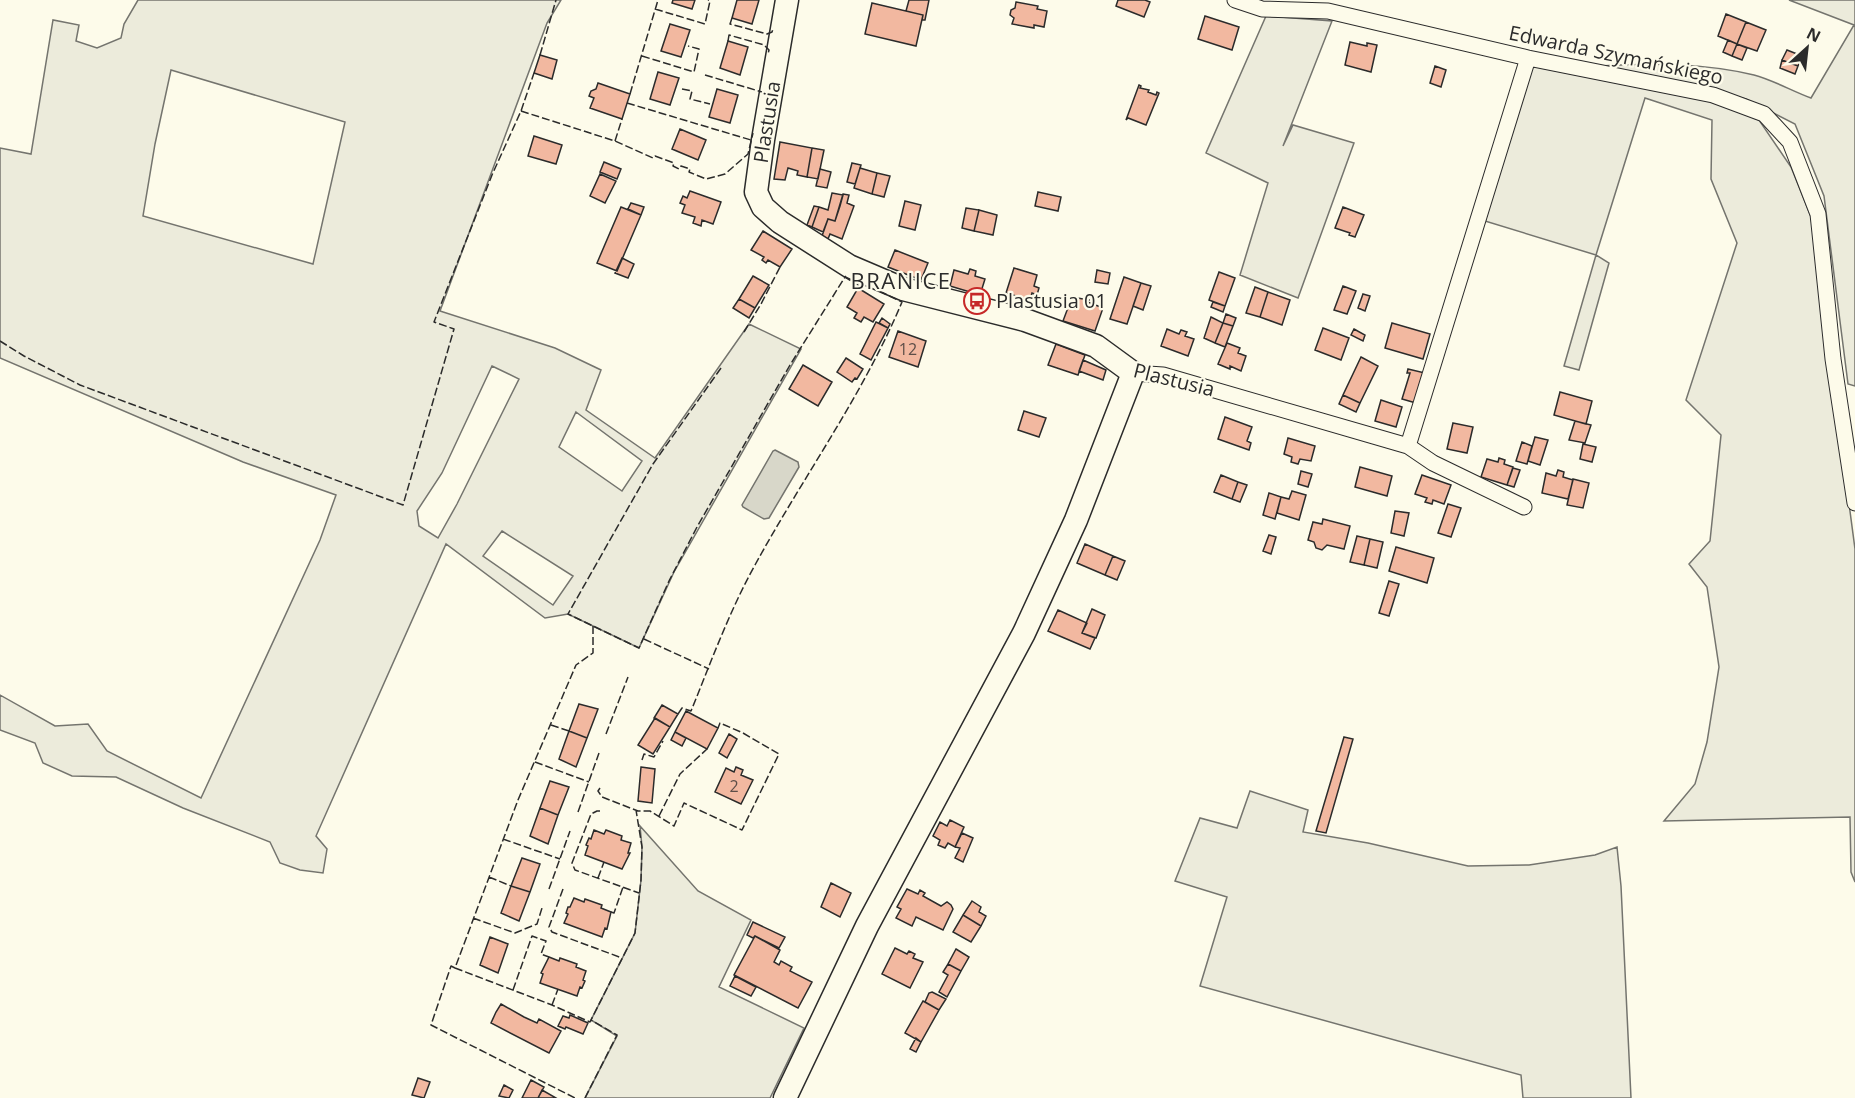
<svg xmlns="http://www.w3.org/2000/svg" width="1855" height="1098" viewBox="0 0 1855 1098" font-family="'Open Sans',sans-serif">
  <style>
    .green { fill: #ecebdb; stroke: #74746e; stroke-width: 1.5; fill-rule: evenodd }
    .water { fill: #d8d7c9; stroke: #74746e; stroke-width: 1.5 }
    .building { fill: #f2b8a0; stroke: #2b2b2b; stroke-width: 1.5 }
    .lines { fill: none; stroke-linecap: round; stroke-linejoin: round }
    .street-casing { stroke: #2b2b2b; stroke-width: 17 }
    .secondary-casing { stroke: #2b2b2b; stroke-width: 25 }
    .street { stroke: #fdfbea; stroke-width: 15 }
    .secondary { stroke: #fdfbea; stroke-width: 22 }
    .fence { stroke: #2b2b2b; stroke-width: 1.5; stroke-dasharray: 8 3; stroke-linecap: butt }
    .labels { text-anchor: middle; stroke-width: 4.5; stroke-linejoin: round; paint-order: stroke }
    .number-label { font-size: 16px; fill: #5d4e48 }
    .street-label { font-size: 20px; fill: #2b2b2b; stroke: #fdfbea }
    .poi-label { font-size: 20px; fill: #2b2b2b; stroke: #fdfbea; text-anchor: start }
    .quarter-label { font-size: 22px; letter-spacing: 1.5px; fill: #2b2b2b; stroke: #fdfbea }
  </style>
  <rect width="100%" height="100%" fill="#fdfbea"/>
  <path class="green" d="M138 0H561L547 23 440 311 555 348 601 370 586 410 655 458 749 324 801 349 674 572 639 648 568 614 545 618 446 544 316 836 327 849 323 873 300 870 280 863 270 842 183 808 116 777 72 776 43 763 35 743 0 730V695L55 726 88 724 107 751 201 798 320 540 336 495 243 462 0 358V148L31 154 53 20 79 25 76 41 97 48 121 38 124 24ZM171 70 345 122 313 264 143 216 155 144ZM492 366 519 379 457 504 438 538 419 526 417 511 442 473ZM576 412 642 461 622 491 559 447ZM502 531 573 576 553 605 483 556Z
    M1789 0H1855V386L1848 384 1824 196 1795 124 1746 99 1600 66C1652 63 1704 63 1754 75 1773 80 1792 91 1811 98L1854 25Z
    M1266 16 1332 21 1283 146 1293 125 1354 143 1298 298 1240 275 1268 183 1206 153Z
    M1532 66 1713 102 1759 120 1791 167 1811 217 1855 549V882L1851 872 1850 817 1664 821 1695 784 1707 742 1719 667 1707 587 1689 564 1710 541 1721 435 1686 400 1737 243 1711 179 1712 120 1645 98 1596 255 1609 263 1579 370 1564 366 1596 255 1485 221Z
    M1250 791 1308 810 1303 832 1368 843 1468 866 1529 865 1595 855 1617 847 1621 886 1631 1098H1523L1521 1075 1200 986 1227 897 1175 881 1200 818 1237 828Z
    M640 826 698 891 751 920 719 987 804 1028 770 1098H585L617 1036 591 1020 635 933 641 880 642 847Z"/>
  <path class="water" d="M775 450 798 462 799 467 769 518 764 519 743 507 742 505 773 451Z"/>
  <path class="building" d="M673 0H695L692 9 672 3Z
    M737 0H759L752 24 732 18Z
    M909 0H929L925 20H922L923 15 906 11Z
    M1118 0H1145L1150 2 1144 17 1116 6Z
    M1016 2 1038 6 1037 9 1047 11 1044 27 1034 25V28L1012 24 1014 18 1010 15 1011 10 1015 8Z
    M872 3 923 15 916 46 865 34Z
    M1726 14 1746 22 1737 44 1718 36Z
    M1205 16 1239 27 1232 50 1198 39Z
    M1746 22 1766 30 1757 51 1737 44Z
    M670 24 690 30 681 57 661 51Z
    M1728 40 1737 44 1732 56 1723 52Z
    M728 41 748 47 740 75 720 68Z
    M1350 42 1367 46V43L1377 45 1371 72 1345 65Z
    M1737 44 1747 48 1742 60 1732 56Z
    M1787 50 1802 56 1798 66 1782 60Z
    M540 55 557 60 552 79 534 73Z
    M1782 60 1798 66 1795 74 1780 68Z
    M1435 66 1446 70 1441 87 1430 83Z
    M658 72 679 78 670 105 650 99Z
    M598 83 630 94 622 119 590 108 594 98 589 96 591 91 596 89Z
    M1139 85 1141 86 1140 88 1149 90 1148 92 1156 95 1157 92 1159 93 1146 125 1128 118 1126 120Z
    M717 89 738 95 730 123 709 117Z
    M680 129 706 140 698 160 672 149Z
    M534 136 562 145 556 164 528 156Z
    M780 142 812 148 807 177 797 175 798 171 788 168 785 180 774 179Z
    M812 148 824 150 818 179 807 177Z
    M604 162 621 169 617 179 600 172Z
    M852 163 861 165 855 184 847 182Z
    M860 168 877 173 872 194 854 188Z
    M820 169 831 172 827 188 816 186Z
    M877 173 890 176 884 197 872 194Z
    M600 174 616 181 605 203 590 196Z
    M690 191 721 202 713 224 702 220 701 226 693 223 695 217 682 213 685 205 680 203 683 196 687 198Z
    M1038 192 1061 197 1058 211 1035 206Z
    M832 193 843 195 840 206 835 221 828 219 823 232 812 227 819 207 828 210Z
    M843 194 849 195 847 203 854 206 842 239 830 234 828 239 822 236 828 219 835 221Z
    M905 201 921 205 915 230 899 226Z
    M631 203 644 207 641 215 628 209Z
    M814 206 819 207 812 227 807 225Z
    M621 207 641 215 617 271 597 263Z
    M1343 207 1364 215 1355 237 1349 235 1350 233 1335 228Z
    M966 208 979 210 974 231 962 228Z
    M979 210 997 215 993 235 974 231Z
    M763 231 792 249 780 267 768 260 766 263 762 260 764 257 751 250Z
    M895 250 928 263 921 280 888 267Z
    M622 258 634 264 628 278 615 273Z
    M1014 268 1037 275 1034 286 1039 288 1037 295 1032 293 1030 300 1006 293Z
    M970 269 976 271 975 276 985 279 980 295 950 286 954 270 968 274Z
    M1097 270 1110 273 1108 284 1095 282Z
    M1219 272 1235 278 1225 306 1209 300Z
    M753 276 769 285 755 308 739 299Z
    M1124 277 1141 283 1127 324 1110 319Z
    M1141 283 1151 286 1143 310 1133 306Z
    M1343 286 1356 291 1347 314 1334 310Z
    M1255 287 1268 292 1260 317 1246 313Z
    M858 288 884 304 873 322 864 317 861 322 854 318 857 313 847 307Z
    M1268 292 1290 300 1282 325 1260 317Z
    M1363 294 1370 296 1365 311 1358 308Z
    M1072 297 1089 300 1088 302 1103 308 1095 331 1063 321Z
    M739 299 755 308 749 318 733 308Z
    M1213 302 1225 306 1223 312 1211 307Z
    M1226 314 1236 318 1233 326 1223 323Z
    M1211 317 1223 323 1215 343 1204 338Z
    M882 318 890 324 888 328 879 323Z
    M876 322 888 328 871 360 860 354Z
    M1223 323 1233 326 1225 347 1215 343Z
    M1392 323 1430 334 1423 359 1385 348Z
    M1323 328 1349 338 1341 360 1315 350Z
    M1167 329 1179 334 1181 330 1187 332 1185 336 1194 339 1188 356 1161 346Z
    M1354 329 1365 335 1363 341 1351 335Z
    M898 331 926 341 918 367 889 357Z
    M1227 343 1240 348 1238 353 1246 356 1241 371 1230 366V369L1218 364Z
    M1056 344 1085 355 1078 375 1048 365Z
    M1361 357 1378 366 1360 403 1343 395Z
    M846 358 863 369 857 379 855 378 852 382 837 372Z
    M1083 360 1106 370 1103 380 1079 371Z
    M803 365 832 382 818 406 789 389Z
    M1408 369 1425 373 1416 403 1402 399 1410 373H1407Z
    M1560 392 1592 401 1586 424 1554 415Z
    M1343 395 1360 403 1356 412 1339 404Z
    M1381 400 1402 407 1396 427 1375 421Z
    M1024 411 1046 418 1039 437 1018 430Z
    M1225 417 1252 427 1247 441 1251 443 1249 450 1218 439Z
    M1575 421 1591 425 1585 443 1569 440Z
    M1453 423 1473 427 1467 453 1447 449Z
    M1535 437 1548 440 1540 465 1528 461Z
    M1288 438 1315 446 1311 461 1300 459 1298 464 1291 462 1292 457 1284 454Z
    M1522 442 1532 446 1527 464 1516 461Z
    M1583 444 1596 447 1592 462 1580 459Z
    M1499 458 1505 460 1504 464 1513 467 1507 485 1481 477 1487 459 1498 462Z
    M1360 467 1392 476 1387 496 1355 487Z
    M1513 468 1520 470 1514 487 1507 485Z
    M1558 470 1564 472 1563 477 1573 480 1568 499 1542 493 1546 473 1556 476Z
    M1301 471 1312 474 1308 487 1298 484Z
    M1221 475 1238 482 1232 499 1214 492Z
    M1422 475 1451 485 1444 504 1433 500 1432 504 1425 502 1427 498 1415 494Z
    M1573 479 1589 483 1583 508 1567 505Z
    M1238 482 1247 485 1240 502 1232 499Z
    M1292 491 1306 495 1299 520 1277 513 1281 497 1289 499Z
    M1269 493 1281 497 1275 519 1263 515Z
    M1448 504 1461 508 1451 537 1438 533Z
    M1395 511 1409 513 1404 536 1391 533Z
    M1323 519 1350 526 1344 549 1327 545 1322 550 1316 548 1314 542 1308 540 1313 522 1322 524Z
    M1269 535 1276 537 1271 554 1263 551Z
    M1357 536 1370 539 1364 565 1350 562Z
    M1370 539 1383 542 1377 568 1364 565Z
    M1085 544 1113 556 1105 575 1077 563Z
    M1396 547 1434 558 1427 583 1389 571Z
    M1113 556 1125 561 1117 580 1105 575Z
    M1389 581 1399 584 1389 616 1379 613Z
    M1092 609 1105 615 1096 638 1082 633Z
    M1058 610 1087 623 1082 633 1095 638 1090 649 1048 631Z
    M579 704 598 709 587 738 569 731Z
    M662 705 678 714 670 727 654 718Z
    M686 711 718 728 707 749 675 732Z
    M655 718 670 727 653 754 638 745Z
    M569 731 587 738 576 767 559 759Z
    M675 732 686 738 682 746 671 740Z
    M729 734 737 739 727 758 719 753Z
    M1344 737 1353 739 1326 833 1316 831Z
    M641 767 655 769 652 803 638 801Z
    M736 767 743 770 741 775 753 780 741 804 715 792 726 768 734 772Z
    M550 781 569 787 558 815 540 808Z
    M540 808 558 815 548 844 530 836Z
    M950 820 964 827 955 847 948 843 945 848 938 845 940 840 933 836 940 822 947 826Z
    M594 830 604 834 606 830 622 836 621 840 631 843 628 853H630L622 869 585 855 588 846 586 845 589 838 591 839Z
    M962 833 973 838 963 862 955 858 960 848 955 847Z
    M522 858 540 864 530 892 511 886Z
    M831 883 851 893 840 917 821 907Z
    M511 886 530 892 519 921 501 913Z
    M907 889 918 894 920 890 925 893 923 896 941 906 947 902 951 905 953 909 943 930 916 917 912 926 896 918 901 909 897 907Z
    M574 898 584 902 585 899 602 905 601 908 611 912 607 929 605 928 602 937 564 923 568 914 566 913 568 907H570Z
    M972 901 981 907 979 912 986 916 981 926 963 915Z
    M963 915 981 926 971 942 953 932Z
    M753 922 785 937 779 948 755 936 753 938 747 935Z
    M755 936 780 950 774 962 779 965 781 961 792 967 790 971 812 982 798 1008 734 975Z
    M490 937 508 944 498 973 480 965Z
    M895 948 907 954 909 951 915 954 913 958 923 962 910 988 882 974Z
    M956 949 969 957 961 971 948 964Z
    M549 957 559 961 560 958 577 964 576 967 586 971 583 980 585 981 582 988 580 987 577 996 540 983 543 974 541 973Z
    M948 964 961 971 947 997 939 992 948 975 943 972Z
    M735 976 756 987 751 996 730 986Z
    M932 992 946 999 939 1010 925 1002 929 993Z
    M923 1001 939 1010 921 1042 905 1033Z
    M501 1004 524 1017 537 1023 539 1019 561 1031 549 1053 491 1023 496 1012Z
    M570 1015 588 1023 583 1034 566 1027 565 1029 558 1026 563 1016 569 1018Z
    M916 1038 921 1042 916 1052 910 1049Z
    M418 1078 430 1082 424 1098 412 1095Z
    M531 1080 544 1087 538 1098H522Z
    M504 1085 513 1090 509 1098 499 1096Z
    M542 1090 556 1098H538Z"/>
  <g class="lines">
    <defs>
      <path id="street" d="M1235 0 1262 9 1328 11 1528 58 1713 95 1764 114 1790 142 1818 214 1833 359 1855 503
        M1133 373 1163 375 1408 446 1433 463 1524 507
        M1408 446 1528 58"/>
      <path id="secondary" d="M785 1098 867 926 1024 633 1076 520 1133 373 1096 346 1025 320 903 289 849 266 780 222 763 207 756 192 763 140 787 0"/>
    </defs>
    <use href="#street" class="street-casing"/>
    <use href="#secondary" class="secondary-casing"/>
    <use href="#street" class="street"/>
    <use href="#secondary" class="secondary"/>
    <path class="fence" d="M655 9 705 24 710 1 708 0
      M732 18 730 24 767 34 772 32 773 29
      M728 41 729 35 764 45 769 50 768 54
      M540 55 556 0
      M642 56 694 72 699 49 688 46
      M705 75 762 92
      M682 89 692 91 690 99 710 104
      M630 94 658 0
      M627 103 751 140
      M521 111 615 141 653 158 655 156 674 163 673 166 679 169 681 166 690 169 689 172 706 179 725 174 748 154 753 133
      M615 141 622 119
      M846 276 845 277 859 286
      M744 332 761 304 780 267
      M0 341 24 356 80 385 403 505 454 329 434 322 492 175 521 111 534 73
      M721 368 653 464 568 614 639 648 669 581 697 527 790 365 845 277
      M593 626V653L576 665 518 800 455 968 552 1005 590 1022 635 933 641 880 642 847 636 810
      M644 639 709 669
      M678 714 682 708 691 711C711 662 729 612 755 565 803 477 863 395 902 302L875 289
      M551 725 569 731
      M606 734 628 677
      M642 760 644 754 654 757 663 741
      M535 762 589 782
      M600 788 598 791 602 797 638 811H650L674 826 684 803 742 830 779 754 743 733 720 723 718 728
      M600 811H597L591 814 572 863 575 870 639 893
      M578 812 599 753
      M659 816 680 774 707 749
      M503 839 560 859
      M489 877 511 886
      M598 878 604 862
      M549 889 570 831
      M563 889 549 927 552 932 622 958
      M611 912 614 913 623 887
      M473 918 515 933 537 924 542 908
      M455 968 451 966 431 1025 575 1098
      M513 990 532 936 546 941 541 954 549 957
      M552 1005 558 989
      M585 1098 617 1035 591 1020"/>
  </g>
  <defs>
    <symbol id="bus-ring" viewBox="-11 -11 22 22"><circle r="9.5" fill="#fdfbea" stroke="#c62828" stroke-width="1.5"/><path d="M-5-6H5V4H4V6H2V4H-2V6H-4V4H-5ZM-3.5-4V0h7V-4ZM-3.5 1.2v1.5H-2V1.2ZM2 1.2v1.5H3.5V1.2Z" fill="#c62828"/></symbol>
  </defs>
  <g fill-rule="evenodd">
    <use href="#bus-ring" x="962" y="286" width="30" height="30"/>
  </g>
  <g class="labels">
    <g class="number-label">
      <text x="908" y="355">12</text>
      <text x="734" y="792">2</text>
    </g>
    <g class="street-label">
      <text transform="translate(1616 55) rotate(12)" y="7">Edwarda Szymańskiego</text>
      <text transform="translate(767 122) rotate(-81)" y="7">Plastusia</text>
      <text transform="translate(1174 380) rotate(14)" y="7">Plastusia</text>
    </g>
    <g class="poi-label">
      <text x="996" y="308">Plastusia 01</text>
    </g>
    <g class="quarter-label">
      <text x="901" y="289">BRANICE</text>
    </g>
  </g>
  <g transform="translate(1807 48) rotate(27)" stroke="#fdfbea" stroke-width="4.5" paint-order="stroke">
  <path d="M0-4.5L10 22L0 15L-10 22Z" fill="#2b2b2b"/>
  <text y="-9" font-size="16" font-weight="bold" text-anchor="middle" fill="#2b2b2b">N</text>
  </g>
</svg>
